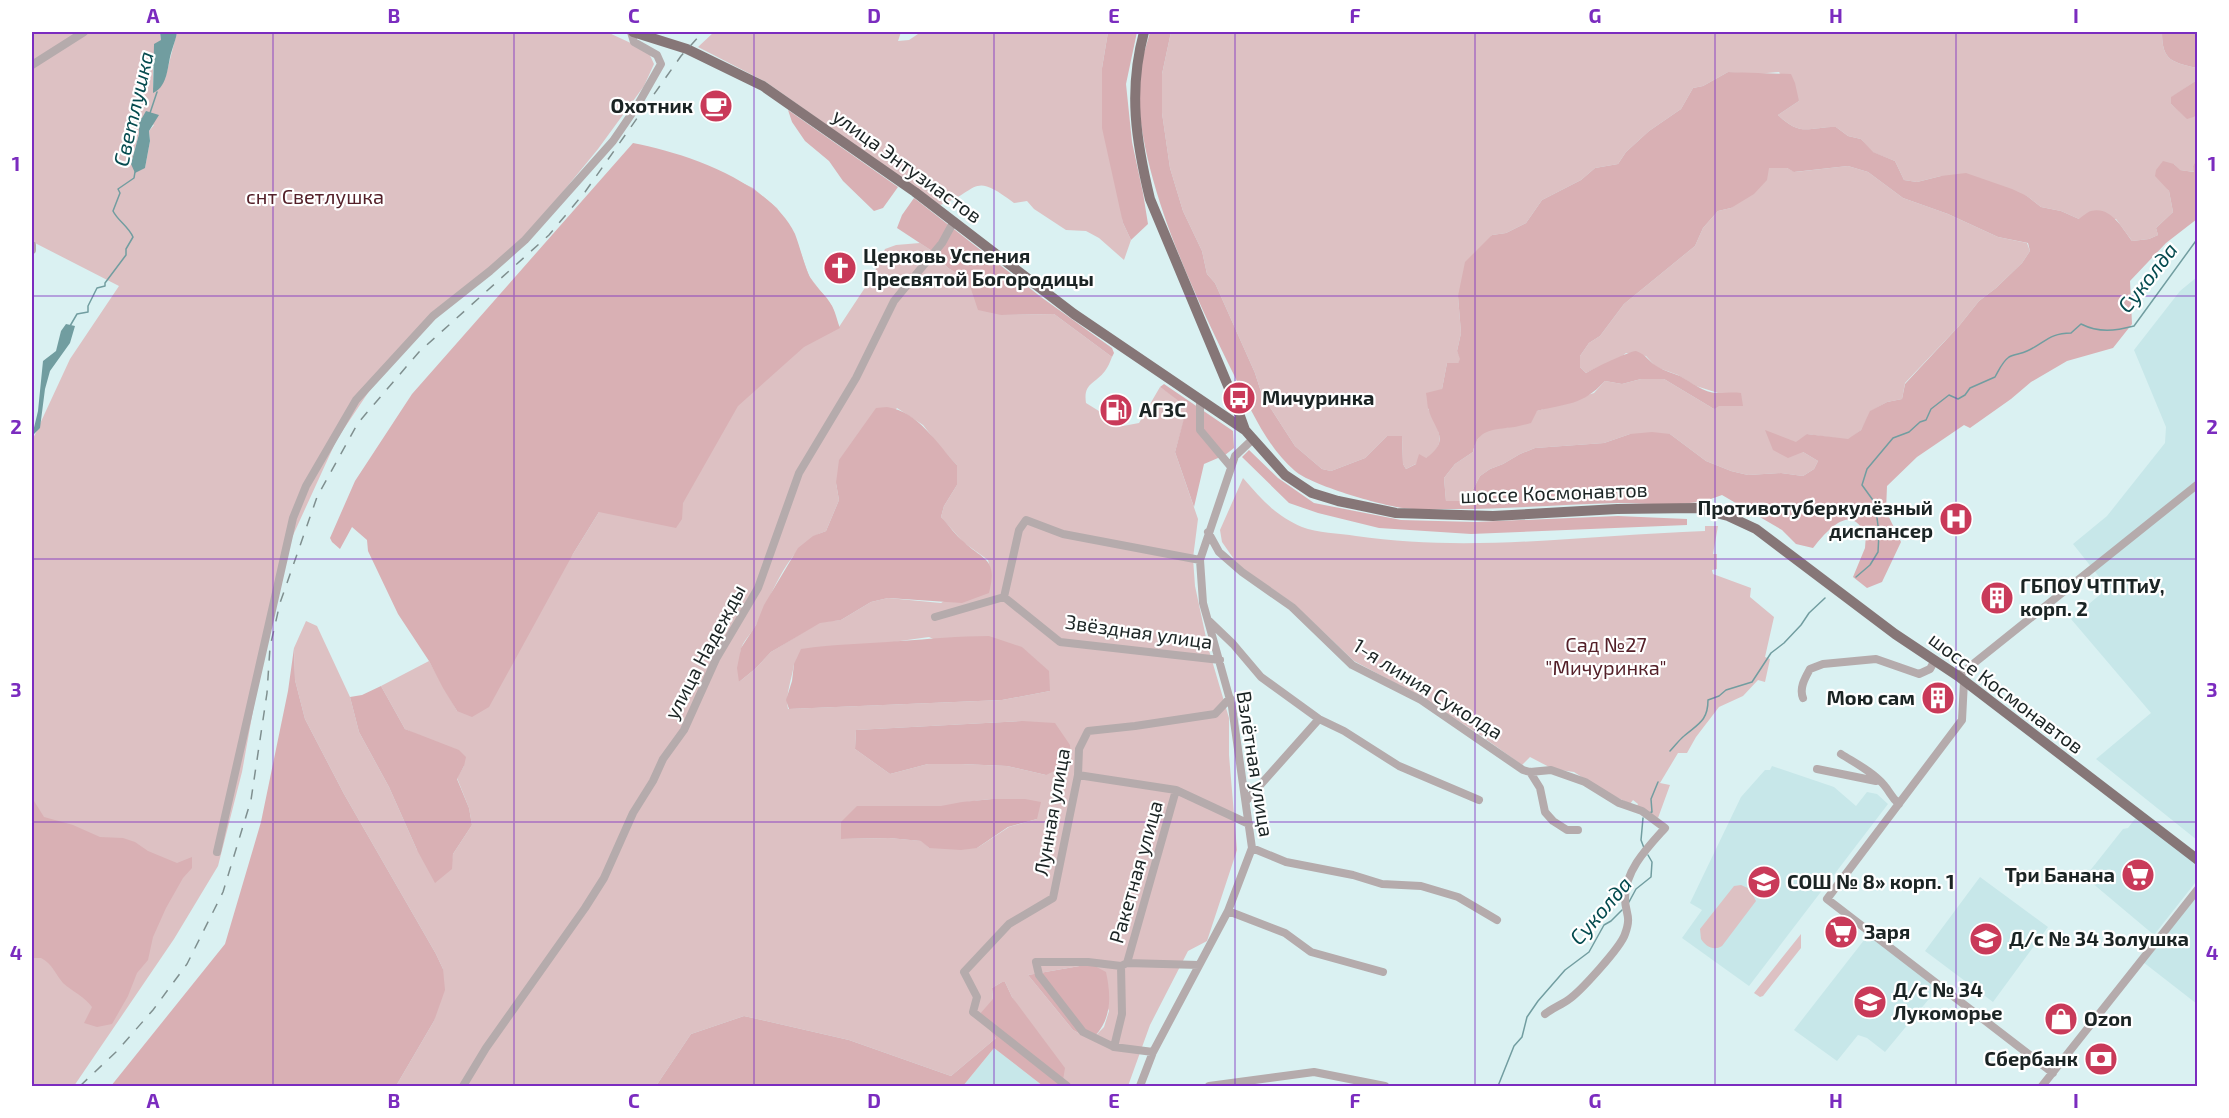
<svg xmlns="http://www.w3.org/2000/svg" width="2229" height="1118" viewBox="0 0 2229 1118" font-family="'Exo 2',sans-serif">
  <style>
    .built { fill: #c7e7e9 }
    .green { fill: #ddc1c3; fill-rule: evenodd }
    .forest { fill: #d9b0b4; fill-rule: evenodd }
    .water { fill: #719da0 }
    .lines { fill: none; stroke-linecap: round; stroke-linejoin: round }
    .stream { stroke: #719da0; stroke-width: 1.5 }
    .minor { stroke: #b5abac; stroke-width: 8 }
    .major { stroke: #867677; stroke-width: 10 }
    .rail { stroke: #7f8f8f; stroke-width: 1.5; stroke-dasharray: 10 10; stroke-linecap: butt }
    .grid { fill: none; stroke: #7b2cbf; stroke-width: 1.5; stroke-opacity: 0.55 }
    .labels { text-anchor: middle; stroke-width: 4.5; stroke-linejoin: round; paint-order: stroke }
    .poi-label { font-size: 20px; font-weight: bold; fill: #1b2424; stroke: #fff; text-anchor: start }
    .street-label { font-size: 20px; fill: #1b2424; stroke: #fff }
    .park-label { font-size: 20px; fill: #542029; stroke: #fff }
    .water-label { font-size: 21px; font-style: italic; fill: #054b4f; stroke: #fff }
    .neatline { fill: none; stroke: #7b2cbf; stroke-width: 2 }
    .grid-label { font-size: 20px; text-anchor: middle; font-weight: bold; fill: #7b2cbf }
  </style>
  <rect width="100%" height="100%" fill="#daf1f2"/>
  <path class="built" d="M2197 277V840L2096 759 2151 713 2071 619 2108 588 2073 544 2107 516 2165 443 2166 427 2134 350 2180 291Z
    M1772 766 1834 787 1856 806 1867 792 1877 794 1888 804 1749 986 1682 938 1702 910 1690 903 1741 797 1765 770H1770Z
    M2137 816 2197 862V877L2195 883 2154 935 2085 877 2123 829 2128 828Z
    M1980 877 2048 927 1993 1002 1925 951Z
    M2197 896V1004L2143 962Z
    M1868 935 1938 988 1885 1052 1867 1038 1858 1035 1837 1061 1794 1030Z
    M994 1048 1043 1086H963Z"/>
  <path class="green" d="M32 32H160L161 40 153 59V88L165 79 177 32H607L648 51 654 64 644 86 598 149 521 243 436 310 386 366 337 439 279 566 242 772 218 866 174 939 74 1086H32V441L70 359 119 286 35 243 32 235ZM139 119H142L154 125 149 131 150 141 145 168 131 164 139 134Z
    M714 32H901L898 41 909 40 921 32H1108L1102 68 1123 223 1131 240 1124 260 1099 238 1086 231 1066 230 1034 209 1027 201 1014 203C971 170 980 191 940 205L766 82 698 47Z
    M1171 32H2162C2162 61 2172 62 2197 68V80L2172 97 2171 104 2187 118 2197 116 2198 159 2193 166 2195 172 2179 170 2174 164 2164 184 2169 191 2173 212 2156 228 2158 235 2149 239 2132 241 2116 219H2079L2061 211 2041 207 2027 196 1941 176 1917 182 1904 180 1895 161 1872 152 1861 139 1848 136 1836 127C1807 127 1801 137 1778 115L1799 101 1779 72 1755 74 1728 72 1703 86 1693 88 1681 109 1649 131 1626 152 1618 164 1595 168 1581 180 1542 200 1526 223 1506 233 1492 235 1458 296 1461 333 1457 351 1461 359 1458 363H1447L1442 389 1428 409C1449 445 1441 452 1406 469L1403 464 1402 436H1387L1365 458 1331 471 1322 469 1295 446 1262 395 1255 373 1215 283 1207 274 1202 251 1183 211 1170 168 1162 113V74Z
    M1848 166 1868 172 1903 198 1948 214 1998 237 2027 243 2030 251 2022 263 1996 288 1979 301 1959 326 1905 383 1902 399 1887 402 1871 411 1861 430 1848 440 1807 434 1803 452 1818 461 1814 469 1803 476 1781 473 1748 475 1731 471 1706 461 1670 434H1630L1604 443 1535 448 1520 454 1503 464 1490 469 1480 476 1467 501H1446L1444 478 1455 464 1473 452 1475 443 1483 432 1494 428H1507L1537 411 1594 393 1605 381 1622 384 1641 379H1664L1714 409 1718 393 1696 386 1678 375 1656 367 1646 356 1626 353C1615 363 1599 365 1586 373L1580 367V356L1589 343 1600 336 1624 304 1695 246 1703 228 1718 211 1731 208 1768 168H1787L1795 172Z
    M711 168 753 188 777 208 794 233 809 276 832 306 839 327 872 277 885 249 896 245 920 243 935 253 948 268 969 280 1001 315 1054 314 1112 357C1110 362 1108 367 1105 371 1095 384 1083 383 1086 403L1123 426 1139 423 1160 387 1188 406 1175 452 1198 519 1193 558 1195 586 1208 647 1229 718V755L1237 850 1207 941 1188 951 1150 1025 1128 1086H1065L1012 997 1005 982H1002L992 988 996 1038 951 1076 849 1040 744 1016 691 1034 656 1086H396L434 1021 443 969 436 954 344 794 305 719 295 680 294 648 306 621 317 626 350 697 359 732 389 787 417 850 451 865 453 854 472 825 469 808 457 778 464 766 422 737 405 729 381 686 429 661 457 711 573 554 599 512ZM897 408 923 425 941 448 957 465V485L944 506 941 517 963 542 988 560 991 572 941 603 888 598 871 602 841 620 820 622 771 652 755 669 739 682C740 671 739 659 741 649 743 641 752 633 756 625 774 592 787 545 826 531L839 500 836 483ZM929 637 1050 691 1002 700 788 709C785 695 792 679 794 664L900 641ZM1022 721 1046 775 1007 766 961 764H928L890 774 855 749 856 730ZM992 799 1037 819 1009 827 977 848H929L922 841 889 838 841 839C891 822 939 803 992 799ZM1091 964 1109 1011 1104 1027 1095 1036 1086 1037 1073 1030 1028 975Z
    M1243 478C1262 500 1275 515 1302 527 1317 533 1339 533 1356 536 1471 553 1589 535 1705 531V526H1718L1713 554H1717V569L1712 570 1713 574 1751 588 1750 597 1774 617 1765 657 1770 659 1765 682 1758 680 1743 696 1719 707 1696 737 1687 753H1678L1660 783 1670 785 1658 818 1637 806 1638 804 1633 800 1630 804 1602 790 1574 772 1553 769 1530 757 1522 765 1480 735 1421 697 1354 661 1294 604 1238 565 1222 542 1220 530Z
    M1734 886 1741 885 1750 889 1756 901 1722 946C1714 951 1706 947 1701 939L1700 929Z
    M1801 934V948L1763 996 1760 997 1754 993Z"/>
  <path class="forest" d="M1108 32H1137L1126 84 1132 142 1143 193 1148 224 1131 240 1123 223 1102 128V68Z
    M1150 32H1171L1162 74V113L1170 168 1183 211 1202 251 1207 274 1215 283 1255 373 1262 395 1295 446 1322 469 1331 471 1365 458 1387 436H1402L1403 464 1406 469 1416 464 1419 454 1426 458C1452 439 1434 430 1428 408 1427 403 1427 398 1426 393L1442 389 1447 363H1458L1460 359 1457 351 1461 333 1458 296 1465 262 1492 235 1506 233 1526 223 1542 200 1581 180 1595 168 1618 164 1626 152 1649 131 1681 109 1693 88 1703 86 1728 72 1791 74 1795 83 1799 101 1778 115C1801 137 1807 127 1836 127L1848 136 1861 139 1873 152 1895 161 1904 180 1917 182 1941 176 1966 173 2012 189 2027 196 2041 207 2061 211 2079 219C2082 217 2087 212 2091 211 2111 206 2122 228 2132 241L2149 239 2158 235 2156 228 2173 212 2169 191 2155 176 2156 170 2163 161 2174 164 2180 170 2194 172 2193 166 2197 159V219L2166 243 2130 281 2132 324 2113 348 2067 361 2031 382 2011 399 1970 428 1964 425 1917 457 1887 486 1886 511 1901 542 1882 582 1867 588 1853 577 1865 548 1866 534C1863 530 1860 525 1856 522 1842 511 1821 538 1813 548L1796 544 1782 530 1722 495C1688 509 1654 503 1618 503 1560 504 1502 510 1444 509 1430 509 1416 510 1403 508 1380 505 1311 485 1295 471 1266 446 1250 408 1234 375 1193 292 1139 179 1138 85 1138 68 1146 48 1150 32ZM1848 166 1868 172 1903 198 1948 214 1998 237 2028 243 2030 251 2022 263 1996 288 1979 301 1959 326 1905 384 1902 399 1887 402 1870 411 1861 430 1848 439 1807 434 1796 442 1765 430 1773 450 1788 458 1803 452 1818 461 1814 469 1803 476 1781 473 1748 475 1731 471 1706 461 1670 434 1652 432 1630 434 1604 443 1535 448 1520 454 1503 464 1490 469 1480 476 1467 501H1446L1444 478 1455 464 1473 452C1477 432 1488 430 1506 428 1514 428 1523 425 1531 423L1537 411C1567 403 1582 406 1605 381L1622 384 1641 379H1664L1714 409 1719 406H1743L1741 393C1733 392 1726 393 1718 393 1706 394 1691 382 1680 376 1673 373 1665 371 1658 367 1650 363 1646 354 1636 351 1632 350 1592 369 1586 373L1580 367V356L1589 343 1600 336 1624 304 1695 246 1703 228 1718 211 1731 208 1754 194 1767 180 1769 168H1787L1794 172Z
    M2162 32H2197V68C2172 62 2162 61 2162 32Z
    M2197 80V116L2187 119 2171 104V97Z
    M788 110 898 187 883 208 874 211 843 181 829 161 805 141 792 122Z
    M633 143C686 153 770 182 795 234 800 247 803 261 808 273 813 286 826 294 832 306 836 313 837 321 840 328L804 347 738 406 683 503 682 519 676 528 599 512 573 554 489 707 472 717 457 711 443 688 429 661 398 614 368 551 367 540 352 527 340 549 332 542 330 538 355 481 412 394Z
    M914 198 1041 297 1112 348 1114 353 1112 357 1054 314 1001 315 978 310 968 280 948 268 935 253 897 228 902 215Z
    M1164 384 1233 431 1234 448 1225 455 1204 464 1194 507 1175 452 1187 407 1160 387Z
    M887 407C919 412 936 443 957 465V485L944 506 941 517C949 525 955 535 964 542 984 561 998 558 989 593L962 603 888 598 871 602 841 620 820 623 771 652 755 669 739 682 737 668 741 648 756 625 764 605 798 548 813 536 826 531 839 500 836 483 839 460 876 408Z
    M1249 450 1278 478 1314 503 1401 520 1475 522 1618 516 1687 519V525L1471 534 1379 528 1318 513 1289 503 1242 457Z
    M989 636 1022 647 1049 671 1050 691 1002 700 789 709 786 700 792 681 794 664 801 649C834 644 866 644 900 641 929 639 959 636 989 636Z
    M294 648 295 680 305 719 344 794 436 954 443 969 445 990 434 1021 396 1086H111L225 944 261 822 288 691Z
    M381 686 405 729 459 750 466 757 464 766 457 779 469 808 472 825 453 854 452 869 435 883 417 850 389 787 359 732 350 697 362 695Z
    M1022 721 1055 723 1070 745 1071 763 1046 775 1007 766 961 764H928L890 774 855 749 856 730Z
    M992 799H1025L1041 802 1037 819 1008 827 977 848 961 850 929 848 921 841 889 838 841 839V822L857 806H941L962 802Z
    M32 800 34 801 44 817 73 825 100 837 123 838 135 842 148 851 177 863 192 857V868L183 878 166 908 153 937 148 960 137 973 128 996 112 1024 97 1027 84 1023 92 1007C84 996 73 992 63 983 56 975 52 963 41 958 40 958 32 958 32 958Z
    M1091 964 1106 972C1111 995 1112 1018 1095 1036L1086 1037 1073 1030 1028 975Z
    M1002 982H1005L1012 997 1065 1068 1063 1080 1065 1086H1043L994 1048 963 1086H656L691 1034 744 1016 849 1040 951 1076 996 1038 979 1015 993 999 992 988Z"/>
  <path class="water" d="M160 32H177C176 39 174 43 172 50 167 64 169 86 153 93L154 44 161 40Z
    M146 111 159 115 149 131 150 141 145 168 135 173 131 164 139 134V119L142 118Z
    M66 324 75 326 70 343 50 371 45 389 40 428 32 436 38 411 43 361 56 351 61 331Z"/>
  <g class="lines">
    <path class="stream" d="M150 113 157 92
      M70 326 77 314 88 312V306L97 288 105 286V283L126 255V249L133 237C128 226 118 221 113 211L120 193 118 189 134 178 135 172
      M1856 577 1870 565 1878 552 1879 533 1875 503 1862 485 1867 469 1893 438 1909 432 1920 422 1926 420 1931 409 1949 395 1958 399 1965 395 1970 388 1995 377C1999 370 2002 362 2009 357 2014 354 2021 354 2027 351 2045 343 2049 333 2071 333L2081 324C2099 333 2115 331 2134 326L2198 238
      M1670 751C1675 746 1679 740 1684 736 1698 724 1708 721 1708 700L1719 696 1726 690 1752 682 1771 653 1784 643 1801 625 1809 613 1825 598
      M1649 813 1652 812 1651 799 1658 782
      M1643 818 1641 840 1644 848
      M1629 902 1636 889 1651 877 1652 862 1648 855
      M1498 1086 1514 1046 1522 1037 1527 1017 1538 1001 1565 970 1589 952 1604 925 1611 921 1622 910"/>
    <path class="minor" d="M32 65 84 32
      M32 245V250
      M1200 400V430L1231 467
      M1208 532 1219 552 1242 572 1292 607 1352 665 1421 700 1523 770 1530 772 1551 770 1585 782 1619 803 1642 811 1665 828C1648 847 1625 870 1625 898 1625 914 1632 915 1625 934 1621 947 1580 992 1568 1000 1561 1005 1553 1008 1545 1014
      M1200 560 1063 534 1026 520 1019 530 1004 597 1060 642 1220 660
      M935 617 1004 597
      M1209 621 1233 644 1261 677 1319 719 1344 731 1399 766 1479 800
      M1958 676 2198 484
      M1964 681 1962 720 1827 899 2053 1073
      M1803 698C1799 688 1805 678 1810 669L1823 664 1876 659 1919 674 1930 669 1935 660
      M1841 754C1855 763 1873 772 1884 785 1891 793 1890 796 1899 804
      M1817 769 1876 781
      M1530 772 1540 788 1545 812 1553 821 1567 830H1578
      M1078 775 1176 790 1249 824
      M1246 801 1319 719
      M1252 848 1286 862 1353 875 1382 884 1421 886 1458 897 1497 920
      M217 852 293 518 306 486 356 400 433 316 490 271 525 240 613 141 637 106 661 64 657 55 634 42 631 32
      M1228 911 1285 933 1311 952 1383 972
      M1127 963 1176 790
      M1114 1047 1122 1014 1121 966
      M1153 1052 1114 1047 1083 1032 1039 975 1036 962H1088L1121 966 1127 963 1199 965
      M463 1086 486 1048 585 908 604 878 633 813 653 781 663 759 684 730 716 659 758 588 799 473 856 378 894 301 942 243 954 221
      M1067 1086 973 1012 977 997 964 972 1009 924 1053 898 1078 775 1079 749 1088 731 1135 726 1215 714 1230 698
      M1140 1086 1153 1052 1228 911 1252 848 1232 707 1203 603 1200 560 1235 456 1253 439
      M1209 1086 1314 1072 1385 1086
      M2042 1086 2198 889"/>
    <path class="major" d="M633 32 687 49 763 86 915 192 1074 314 1245 430
      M1144 32C1128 91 1136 141 1150 199L1236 405 1245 430 1285 475 1312 493 1338 501 1396 513 1493 516 1617 509 1696 508 1728 516 1756 529 1895 634 1958 676 2198 860"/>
    <path class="rail" d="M80 1086 116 1052 153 1010 187 964 223 892 251 800 267 693 270 647 280 603 317 497 358 423 419 352 549 235 585 192 681 56 703 32"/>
  </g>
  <path class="grid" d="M273 32V1086M514 32V1086M754 32V1086M994 32V1086M1235 32V1086M1475 32V1086M1715 32V1086M1956 32V1086M32 296H2198M32 559H2198M32 822H2198"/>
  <defs>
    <symbol id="cafe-disc" viewBox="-11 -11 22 22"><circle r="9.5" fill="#c93a59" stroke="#fff"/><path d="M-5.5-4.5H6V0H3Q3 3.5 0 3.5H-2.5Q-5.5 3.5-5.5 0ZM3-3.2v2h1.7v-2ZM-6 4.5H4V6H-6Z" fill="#fff"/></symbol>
    <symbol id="church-disc" viewBox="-11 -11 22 22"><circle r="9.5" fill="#c93a59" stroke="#fff"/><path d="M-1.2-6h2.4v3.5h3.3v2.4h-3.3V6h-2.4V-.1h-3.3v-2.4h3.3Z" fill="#fff"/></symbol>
    <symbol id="bus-disc" viewBox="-11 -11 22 22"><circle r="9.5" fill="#c93a59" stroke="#fff"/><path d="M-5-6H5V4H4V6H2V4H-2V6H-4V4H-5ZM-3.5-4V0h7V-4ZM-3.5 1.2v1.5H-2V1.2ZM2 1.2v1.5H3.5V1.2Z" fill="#fff"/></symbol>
    <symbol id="fuel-disc" viewBox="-11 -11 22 22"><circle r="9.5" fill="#c93a59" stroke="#fff"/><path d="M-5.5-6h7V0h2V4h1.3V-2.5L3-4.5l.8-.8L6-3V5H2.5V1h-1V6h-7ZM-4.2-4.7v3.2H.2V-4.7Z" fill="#fff"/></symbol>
    <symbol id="hospital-disc" viewBox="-11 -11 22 22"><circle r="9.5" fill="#c93a59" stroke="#fff"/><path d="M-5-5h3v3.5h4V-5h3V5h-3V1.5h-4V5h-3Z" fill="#fff"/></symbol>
    <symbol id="building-disc" viewBox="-11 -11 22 22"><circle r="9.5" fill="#c93a59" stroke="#fff"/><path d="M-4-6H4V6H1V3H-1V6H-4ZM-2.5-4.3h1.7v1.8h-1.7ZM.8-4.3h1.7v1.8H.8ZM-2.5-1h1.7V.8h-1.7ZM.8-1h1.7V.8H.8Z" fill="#fff"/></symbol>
    <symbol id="supermarket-disc" viewBox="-11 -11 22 22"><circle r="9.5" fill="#c93a59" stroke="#fff"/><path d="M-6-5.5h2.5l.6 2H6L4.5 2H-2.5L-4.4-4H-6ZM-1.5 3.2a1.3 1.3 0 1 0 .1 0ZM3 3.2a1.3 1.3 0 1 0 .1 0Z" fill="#fff"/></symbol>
    <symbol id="school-disc" viewBox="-11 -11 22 22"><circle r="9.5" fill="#c93a59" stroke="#fff"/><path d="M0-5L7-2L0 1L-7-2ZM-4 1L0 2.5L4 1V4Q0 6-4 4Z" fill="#fff"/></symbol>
    <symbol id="shop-disc" viewBox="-11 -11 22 22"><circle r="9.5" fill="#c93a59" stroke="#fff"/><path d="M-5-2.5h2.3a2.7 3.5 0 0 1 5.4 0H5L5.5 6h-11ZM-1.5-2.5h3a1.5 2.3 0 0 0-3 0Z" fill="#fff"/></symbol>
    <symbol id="bank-disc" viewBox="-11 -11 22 22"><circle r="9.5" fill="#c93a59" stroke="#fff"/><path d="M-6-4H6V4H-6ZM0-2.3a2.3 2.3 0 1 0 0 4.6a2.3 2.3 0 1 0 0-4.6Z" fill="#fff"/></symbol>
  </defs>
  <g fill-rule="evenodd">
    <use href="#cafe-disc" x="697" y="87" width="38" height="38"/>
    <use href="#church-disc" x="821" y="249" width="38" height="38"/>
    <use href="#bus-disc" x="1220" y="379" width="38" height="38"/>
    <use href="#fuel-disc" x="1097" y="391" width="38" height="38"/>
    <use href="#hospital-disc" x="1937" y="500" width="38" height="38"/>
    <use href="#building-disc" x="1978" y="579" width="38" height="38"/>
    <use href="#building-disc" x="1919" y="679" width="38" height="38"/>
    <use href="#supermarket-disc" x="2119" y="856" width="38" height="38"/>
    <use href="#school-disc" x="1745" y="863" width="38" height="38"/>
    <use href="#supermarket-disc" x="1822" y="913" width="38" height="38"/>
    <use href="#school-disc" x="1967" y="920" width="38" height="38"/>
    <use href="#school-disc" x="1851" y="983" width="38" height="38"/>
    <use href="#shop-disc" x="2042" y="1000" width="38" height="38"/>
    <use href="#bank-disc" x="2082" y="1040" width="38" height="38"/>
  </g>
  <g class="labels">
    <g class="poi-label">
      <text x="693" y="113" text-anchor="end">Охотник</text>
      <text x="863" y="263">Церковь Успения<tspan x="863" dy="23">Пресвятой Богородицы</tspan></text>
      <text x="1262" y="405">Мичуринка</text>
      <text x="1139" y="417">АГЗС</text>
      <text x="1933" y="515" text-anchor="end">Противотуберкулёзный<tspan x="1933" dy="23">диспансер</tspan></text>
      <text x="2020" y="593">ГБПОУ ЧТПТиУ,<tspan x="2020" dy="23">корп. 2</tspan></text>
      <text x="1915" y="705" text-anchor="end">Мою сам</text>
      <text x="2115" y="882" text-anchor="end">Три Банана</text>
      <text x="1787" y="889">СОШ № 8» корп. 1</text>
      <text x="1864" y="939">Заря</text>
      <text x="2009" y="946">Д/с № 34 Золушка</text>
      <text x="1893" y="997">Д/с № 34<tspan x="1893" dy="23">Лукоморье</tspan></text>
      <text x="2084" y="1026">Ozon</text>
      <text x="2078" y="1066" text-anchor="end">Сбербанк</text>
    </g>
    <g class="street-label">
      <text transform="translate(907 166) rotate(36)" y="7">улица Энтузиастов</text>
      <text transform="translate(1554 493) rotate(-2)" y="7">шоссе Космонавтов</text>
      <text transform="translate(1139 632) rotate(8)" y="7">Звёздная улица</text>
      <text transform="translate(705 652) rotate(-62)" y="7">улица Надежды</text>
      <text transform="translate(1428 689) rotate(32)" y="7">1-я линия Суколда</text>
      <text transform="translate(2006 693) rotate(37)" y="7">шоссе Космонавтов</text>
      <text transform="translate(1255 764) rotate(81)" y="7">Взлётная улица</text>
      <text transform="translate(1052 812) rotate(-80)" y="7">Лунная улица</text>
      <text transform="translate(1136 872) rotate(-74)" y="7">Ракетная улица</text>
    </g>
    <g class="park-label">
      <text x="315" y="204">снт Светлушка</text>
      <text x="1606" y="652">Сад №27<tspan x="1606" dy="23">"Мичуринка"</tspan></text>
    </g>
    <g class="water-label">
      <text transform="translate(134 109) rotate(-77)" y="7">Светлушка</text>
      <text transform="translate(2148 278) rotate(-52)" y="7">Суколда</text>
      <text transform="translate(1601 911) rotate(-49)" y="7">Суколда</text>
    </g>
  </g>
  <rect width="2229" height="1118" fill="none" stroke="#ffffff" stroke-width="66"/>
  <rect x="33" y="33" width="2163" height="1052" class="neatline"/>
  <g class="grid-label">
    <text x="153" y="23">A</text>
    <text x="394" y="23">B</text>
    <text x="634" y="23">C</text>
    <text x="874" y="23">D</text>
    <text x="1114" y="23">E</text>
    <text x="1355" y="23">F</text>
    <text x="1595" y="23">G</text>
    <text x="1836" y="23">H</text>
    <text x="2076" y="23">I</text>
    <text x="16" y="171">1</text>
    <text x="2212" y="171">1</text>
    <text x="16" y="434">2</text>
    <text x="2212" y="434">2</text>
    <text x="16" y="697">3</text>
    <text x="2212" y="697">3</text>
    <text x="16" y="960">4</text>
    <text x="2212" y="960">4</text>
    <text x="153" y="1108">A</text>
    <text x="394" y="1108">B</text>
    <text x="634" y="1108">C</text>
    <text x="874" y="1108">D</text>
    <text x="1114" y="1108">E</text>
    <text x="1355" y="1108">F</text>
    <text x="1595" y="1108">G</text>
    <text x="1836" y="1108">H</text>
    <text x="2076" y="1108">I</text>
  </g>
</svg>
